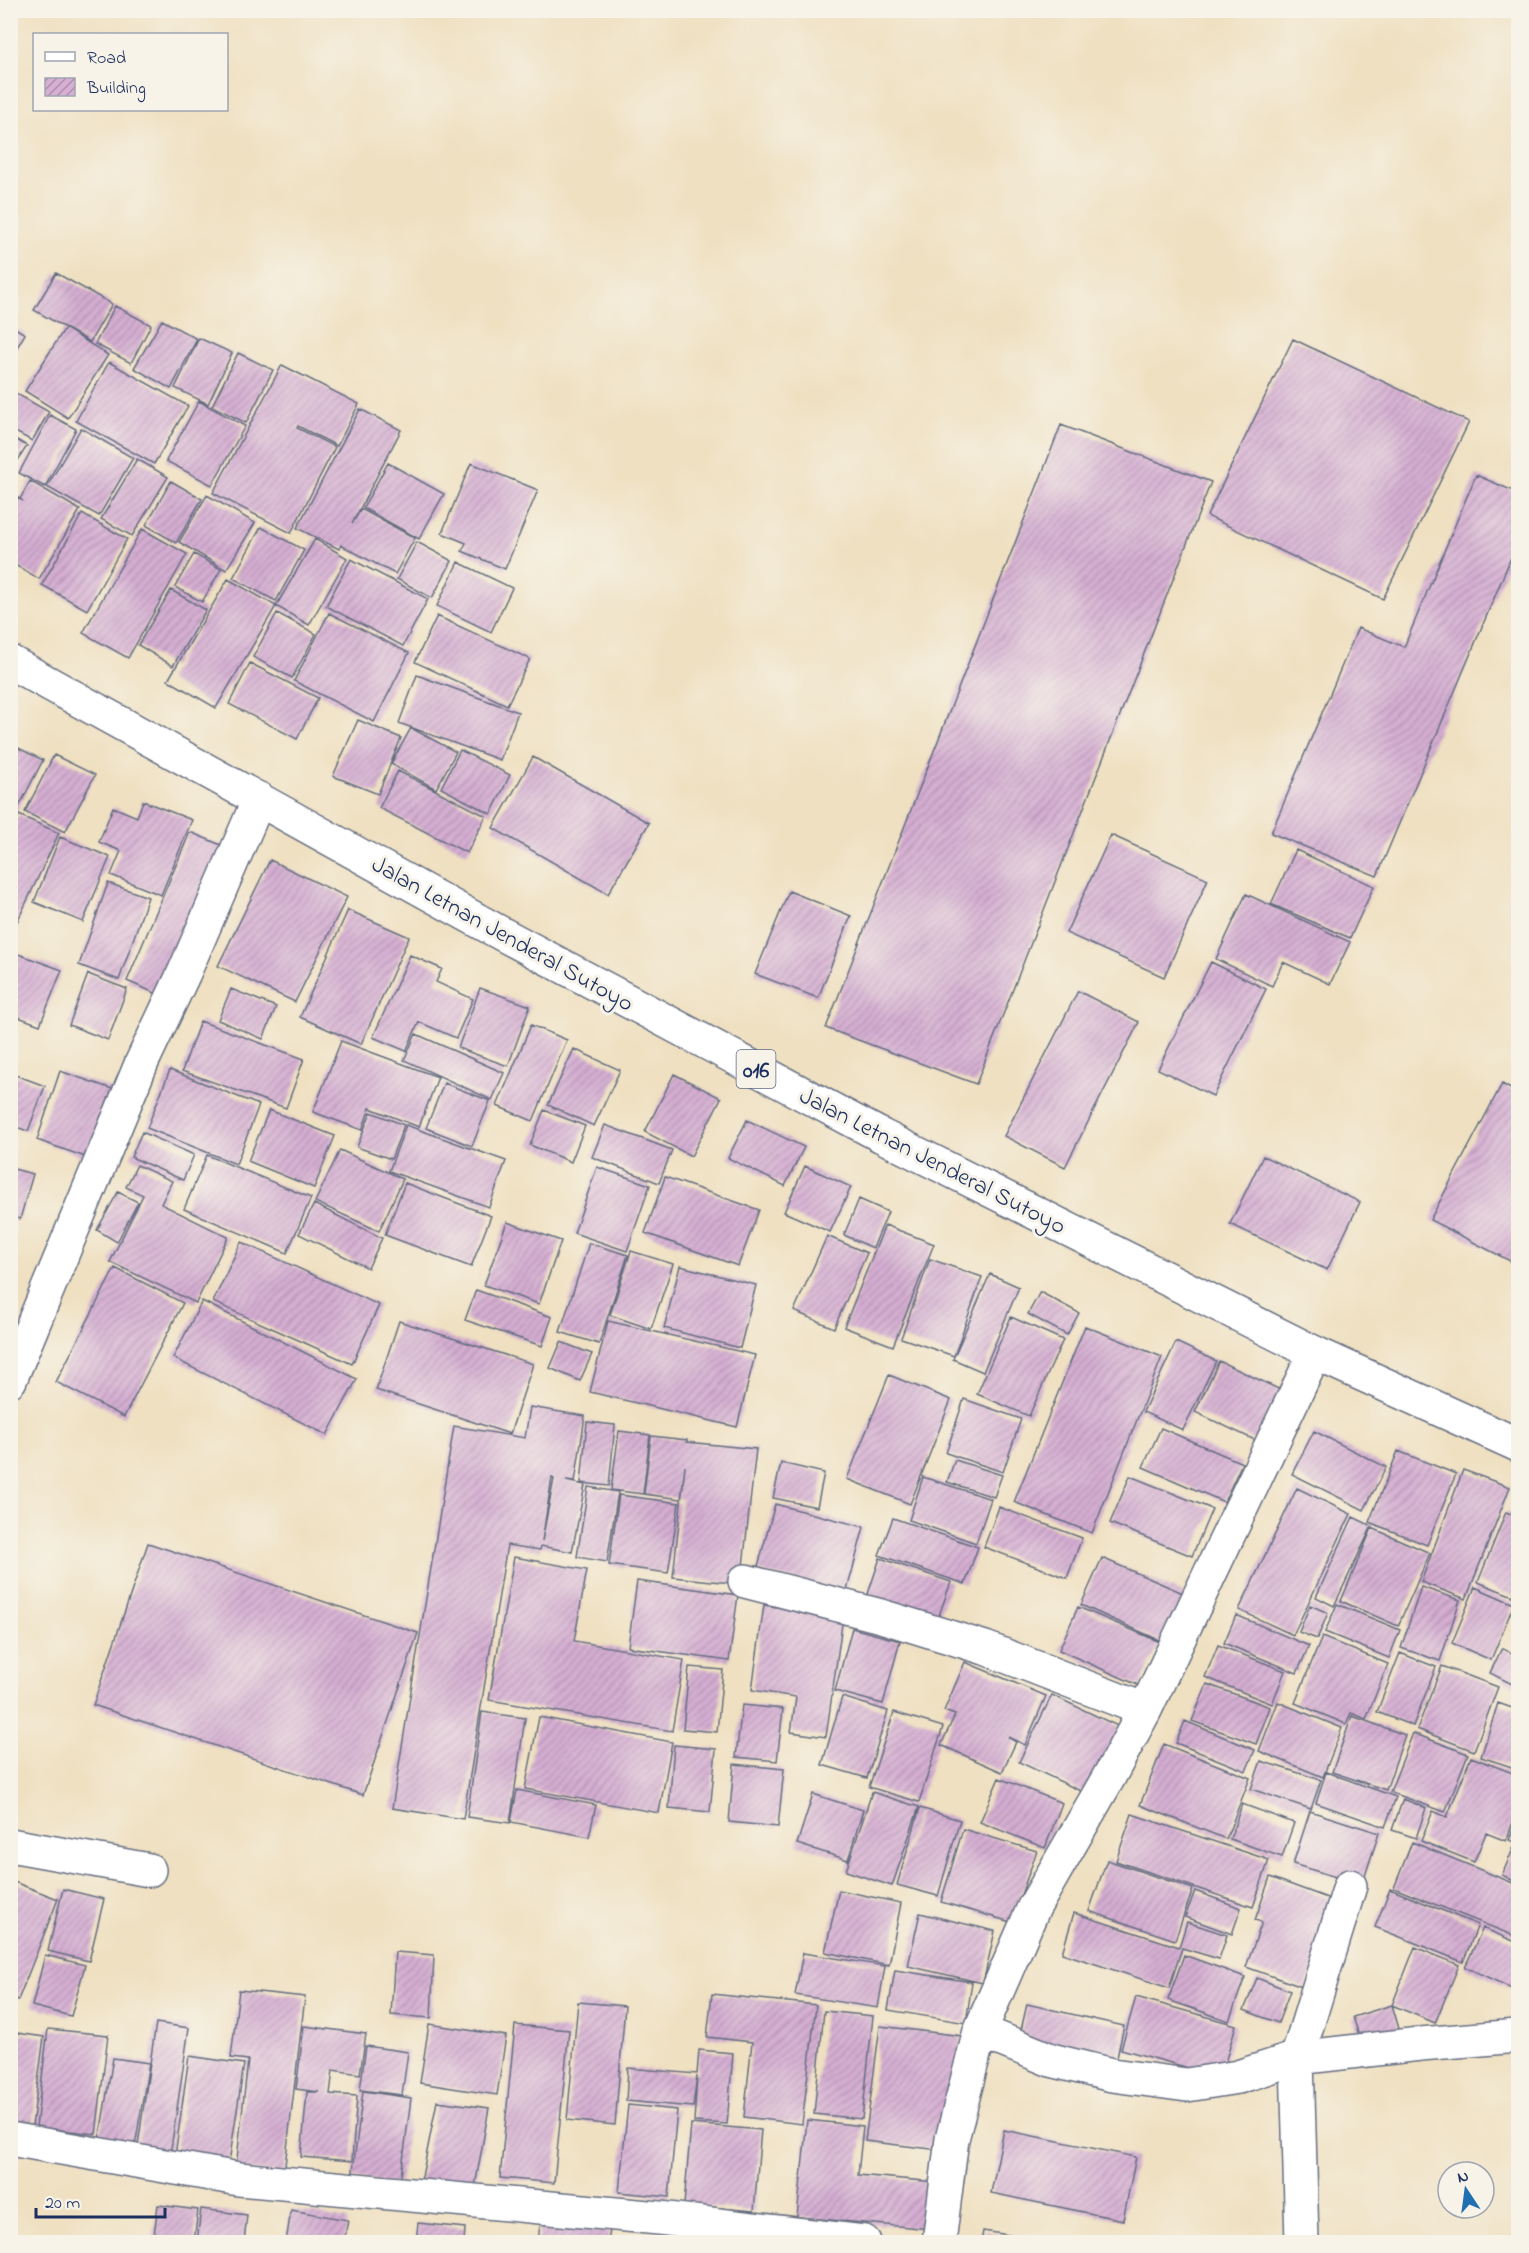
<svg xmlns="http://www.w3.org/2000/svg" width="1529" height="2253" viewBox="0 0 1529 2253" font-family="'Indie Flower',sans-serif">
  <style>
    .building { fill: url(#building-hatch); fill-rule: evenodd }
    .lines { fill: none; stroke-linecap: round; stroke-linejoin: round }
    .minor-casing { stroke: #656d81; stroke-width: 36 }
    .primary-casing { stroke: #656d81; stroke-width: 36 }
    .minor { stroke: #fff; stroke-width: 33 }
    .primary { stroke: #fff; stroke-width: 33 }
    .labels { text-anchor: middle; stroke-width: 6; stroke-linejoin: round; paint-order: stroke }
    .shield { fill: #f7f3e8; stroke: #5d6a87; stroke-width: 1.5 }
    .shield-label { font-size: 22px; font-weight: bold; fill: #1b2f5e }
    .street-label { font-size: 24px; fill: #1b2f5e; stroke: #f7f3e8 }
  </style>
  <defs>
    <pattern id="building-hatch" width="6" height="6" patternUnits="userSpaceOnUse" patternTransform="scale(1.5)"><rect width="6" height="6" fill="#d6afd3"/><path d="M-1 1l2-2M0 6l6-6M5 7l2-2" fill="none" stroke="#ad8fae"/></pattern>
  </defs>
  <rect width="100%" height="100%" fill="#f7f3e8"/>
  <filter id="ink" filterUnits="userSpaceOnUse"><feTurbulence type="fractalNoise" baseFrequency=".0167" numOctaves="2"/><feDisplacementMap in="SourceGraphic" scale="12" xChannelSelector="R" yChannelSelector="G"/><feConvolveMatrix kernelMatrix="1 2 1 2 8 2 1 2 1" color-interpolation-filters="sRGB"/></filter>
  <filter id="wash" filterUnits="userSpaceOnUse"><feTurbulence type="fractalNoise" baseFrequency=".008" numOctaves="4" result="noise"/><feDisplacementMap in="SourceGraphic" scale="24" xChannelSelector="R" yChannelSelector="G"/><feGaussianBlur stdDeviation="1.35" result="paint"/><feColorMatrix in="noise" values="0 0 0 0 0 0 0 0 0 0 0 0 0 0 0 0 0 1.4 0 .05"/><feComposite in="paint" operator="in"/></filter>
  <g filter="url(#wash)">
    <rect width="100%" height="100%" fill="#efe0c1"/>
    <g id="blocks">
      <path class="building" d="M56 273 112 304 90 342 34 310Z
        M115 306 151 325 131 363 95 344Z
        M162 320 197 339 171 389 134 368Z
        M10 325 25 334 10 359Z
        M65 328 108 355 68 418 25 391Z
        M199 338 232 353 208 404 175 388Z
        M1293 339 1469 422 1383 599 1207 516Z
        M238 353 273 370 246 423 212 406Z
        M109 362 188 406 154 464 76 421Z
        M282 365 359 404 337 446 298 426 297 428 335 447 291 533 213 493Z
        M10 390 49 412 32 441 10 429Z
        M199 401 245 426 212 485 166 461Z
        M360 409 401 430 352 524 361 509 415 538 395 574 341 545 339 549 297 528Z
        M50 415 76 429 45 487 19 473Z
        M1061 425 1211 482 976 1084 826 1028Z
        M81 428 133 458 99 516 47 487Z
        M10 436 27 446 10 473Z
        M137 459 168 477 132 536 101 519Z
        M388 463 444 494 419 539 363 508Z
        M471 463 538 490 505 569 462 551 466 543 442 533Z
        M1476 475 1518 493V541L1377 876 1271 833 1358 628 1404 647Z
        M30 481 80 510 39 579 10 562V493L23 501 20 499Z
        M171 481 202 499 176 543 146 525Z
        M207 495 255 523 226 570 179 542Z
        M82 514 127 539 87 610 42 585Z
        M261 527 304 550 276 601 233 578Z
        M142 529 187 554 128 658 83 633Z
        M315 539 347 558 309 625 276 606Z
        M417 542 452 561 432 598 397 579Z
        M194 554 221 569 202 602 175 587Z
        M351 559 428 599 403 646 326 606Z
        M458 562 512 588 491 632 437 606Z
        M228 579 276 606 216 708 168 680Z
        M171 590 206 610 173 666 138 645Z
        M277 613 316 634 292 678 253 657Z
        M329 613 409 653 374 722 294 681Z
        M437 616 530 659 507 705 415 662Z
        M250 663 318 698 297 739 229 704Z
        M417 675 518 712 500 760 399 723Z
        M358 720 401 738 378 794 333 776Z
        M411 728 456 752 436 789 391 764Z
        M10 744 43 760 10 824Z
        M460 750 510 775 491 814 441 788Z
        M54 755 95 775 65 832 25 812Z
        M533 757 649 823 608 894 493 828Z
        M398 771 486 816 467 853 379 808Z
        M143 801 192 820 161 895 111 875 121 851 99 842 113 807 137 817Z
        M19 815 59 833 10 937V834Z
        M190 832 233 850 169 999 127 981Z
        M1111 835 1208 879 1164 977 1066 933Z
        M60 837 110 857 83 922 34 902Z
        M1296 850 1374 886 1350 938 1271 904Z
        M270 860 347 897 295 1002 218 966Z
        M108 883 148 897 119 980 79 965Z
        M789 891 851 916 818 998 755 974Z
        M1246 894 1350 942 1330 984 1283 962 1272 986 1216 959Z
        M348 910 409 937 361 1044 300 1017Z
        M10 951 62 970 40 1025 10 1014Z
        M410 955 442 969 436 982 473 999 456 1038 419 1022 406 1051 373 1037Z
        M1211 962 1266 989 1213 1096 1158 1069Z
        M88 974 127 989 108 1040 69 1025Z
        M480 988 530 1006 508 1066 458 1048Z
        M231 989 276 1007 263 1039 218 1020Z
        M1078 991 1139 1022 1065 1167 1004 1136Z
        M200 1021 304 1059 286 1108 182 1071Z
        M531 1025 567 1040 533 1121 497 1106Z
        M416 1034 504 1073 492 1100 404 1060Z
        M341 1041 438 1077 419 1127 370 1108 362 1130 313 1112Z
        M574 1049 620 1070 594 1126 548 1105Z
        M170 1070 259 1105 236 1164 147 1128Z
        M60 1071 118 1091 94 1160 37 1140Z
        M10 1073 45 1086 28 1131 10 1125Z
        M674 1074 721 1098 691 1156 645 1132Z
        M444 1083 490 1101 472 1146 426 1128Z
        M1502 1084 1518 1093V1265L1430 1220Z
        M269 1110 335 1136 314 1188 248 1161Z
        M544 1110 585 1126 571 1162 530 1145Z
        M371 1112 404 1125 391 1159 357 1147Z
        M747 1120 804 1147 785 1186 728 1158Z
        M406 1125 506 1161 489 1207 389 1171Z
        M605 1125 672 1150 659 1183 592 1157Z
        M142 1132 194 1155 183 1180 131 1157Z
        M340 1150 403 1179 379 1231 315 1202Z
        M207 1155 311 1198 287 1253 184 1209Z
        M1263 1156 1360 1202 1327 1270 1230 1224Z
        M137 1165 172 1181 161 1204 228 1237 196 1303 110 1262 143 1195 126 1187Z
        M805 1166 851 1187 830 1232 784 1212Z
        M597 1167 650 1185 627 1251 574 1233Z
        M10 1168 33 1174 20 1219 10 1217Z
        M665 1177 759 1210 738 1266 645 1233Z
        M405 1183 491 1216 471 1267 385 1235Z
        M118 1192 138 1202 117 1242 97 1230Z
        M859 1199 888 1212 873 1248 844 1235Z
        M314 1204 382 1238 368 1268 299 1234Z
        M507 1222 561 1241 539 1304 484 1285Z
        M885 1225 934 1244 893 1346 844 1327Z
        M827 1236 867 1253 834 1328 794 1311Z
        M241 1242 379 1305 352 1364 213 1302Z
        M589 1243 628 1255 599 1344 560 1332Z
        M631 1251 673 1264 651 1329 610 1315Z
        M930 1259 982 1277 954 1356 901 1338Z
        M680 1266 756 1285 740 1348 664 1328Z
        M115 1268 183 1303 124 1417 56 1382Z
        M990 1274 1019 1287 983 1372 953 1359Z
        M476 1290 552 1317 542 1346 465 1320Z
        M1040 1292 1079 1313 1067 1335 1028 1314Z
        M202 1301 357 1379 327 1435 173 1358Z
        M1011 1317 1063 1340 1029 1416 977 1394Z
        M399 1321 533 1364 510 1434 376 1390Z
        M608 1321 755 1355 737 1427 590 1392Z
        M1085 1326 1162 1357 1092 1533 1014 1502Z
        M561 1342 592 1354 580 1381 550 1368Z
        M1176 1342 1216 1361 1183 1430 1143 1412Z
        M1219 1361 1285 1392 1261 1443 1195 1412Z
        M889 1375 951 1400 910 1504 847 1479Z
        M964 1399 1021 1419 1003 1472 946 1453Z
        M530 1407 585 1416 575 1482 566 1481 585 1485 572 1552 541 1546 540 1550 507 1545 463 1819 392 1808 454 1426 525 1438ZM552 1478 554 1479 542 1541Z
        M587 1422 615 1425 609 1486 581 1483Z
        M1161 1428 1242 1463 1224 1502 1143 1467Z
        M619 1431 650 1435 643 1494 611 1490Z
        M1314 1431 1386 1467 1364 1510 1292 1474Z
        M651 1436 687 1440V1442L756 1449 741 1584 673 1577 685 1466 681 1499 644 1494Z
        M1398 1451 1456 1474 1427 1545 1369 1522Z
        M955 1460 1002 1475 994 1497 947 1482Z
        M781 1463 824 1473 817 1507 773 1498Z
        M1463 1470 1510 1487 1466 1599 1421 1582Z
        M1130 1476 1212 1509 1192 1556 1110 1523Z
        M923 1477 991 1499 976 1543 909 1520Z
        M588 1487 618 1492 607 1562 577 1557Z
        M1297 1488 1351 1514 1293 1635 1239 1610Z
        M619 1495 679 1503 668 1573 609 1565Z
        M775 1504 864 1527 846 1594 757 1570Z
        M999 1507 1082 1538 1067 1578 984 1547Z
        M1506 1512 1518 1517V1582L1513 1596 1478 1582Z
        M1353 1517 1372 1526 1334 1606 1316 1597Z
        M893 1518 978 1547 965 1584 879 1555Z
        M1372 1528 1430 1553 1398 1626 1341 1601Z
        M148 1543 418 1633 363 1795 93 1705Z
        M514 1557 587 1570 574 1641 684 1660 672 1731 489 1700Z
        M880 1558 951 1582 934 1629 864 1606Z
        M1102 1558 1192 1597 1170 1645 1081 1605Z
        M637 1581 738 1595 729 1661 628 1647Z
        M1421 1587 1460 1600 1440 1661 1401 1648Z
        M1475 1587 1514 1604 1491 1660 1452 1643Z
        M1337 1604 1400 1630 1389 1658 1325 1632Z
        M764 1605 843 1617 826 1737 791 1732 796 1697 752 1690Z
        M1310 1605 1328 1613 1317 1639 1299 1632Z
        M1078 1607 1160 1642 1140 1686 1059 1650Z
        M1236 1615 1309 1646 1297 1673 1224 1643Z
        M852 1628 900 1641 883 1704 835 1691Z
        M1322 1637 1388 1664 1366 1719 1351 1713 1346 1724 1295 1703Z
        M1218 1645 1285 1671 1272 1704 1205 1677Z
        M1502 1648 1518 1656V1687L1490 1673Z
        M1400 1653 1436 1667 1413 1726 1377 1712Z
        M965 1662 1046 1696 1025 1745 1008 1737 1016 1742 1002 1772 941 1745 955 1715 944 1711Z
        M1442 1666 1498 1687 1474 1751 1417 1729Z
        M689 1667 723 1670 717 1732 683 1729Z
        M1207 1684 1270 1707 1256 1744 1192 1721Z
        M1052 1695 1122 1728 1089 1795 1019 1762Z
        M842 1697 888 1711 867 1778 822 1765Z
        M1278 1702 1342 1728 1323 1777 1259 1751Z
        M1498 1703 1518 1710V1769L1481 1757Z
        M742 1705 783 1709 777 1761 736 1757Z
        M482 1712 525 1718 510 1823 467 1817Z
        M894 1712 943 1727 919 1802 869 1787Z
        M1352 1716 1405 1735 1386 1790 1332 1772Z
        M539 1717 672 1742 659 1813 525 1789Z
        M1185 1721 1255 1750 1246 1771 1176 1743Z
        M1413 1733 1468 1754 1445 1812 1390 1792Z
        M1164 1744 1250 1778 1226 1839 1140 1805Z
        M674 1745 716 1749 710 1812 669 1808Z
        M1471 1757 1518 1775V1809L1506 1841 1486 1833 1474 1862 1421 1841 1433 1811 1447 1817Z
        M1261 1761 1321 1780 1311 1809 1251 1789Z
        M734 1764 784 1769 778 1827 729 1822Z
        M1326 1772 1396 1797 1385 1827 1316 1803Z
        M999 1778 1062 1803 1045 1848 980 1822Z
        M517 1790 596 1805 589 1837 511 1822Z
        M872 1792 919 1807 892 1886 846 1871Z
        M813 1794 863 1810 848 1860 797 1844Z
        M1403 1799 1426 1808 1416 1838 1392 1830Z
        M1242 1804 1294 1823 1282 1857 1230 1839Z
        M920 1808 960 1820 938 1896 897 1885Z
        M1310 1811 1379 1833 1362 1885 1293 1864Z
        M1132 1814 1269 1860 1253 1907 1116 1861Z
        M1518 1816V1843L1509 1840Z
        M963 1829 1037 1851 1011 1922 941 1902Z
        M1412 1842 1518 1885 1517 1937 1394 1888Z
        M1514 1847 1518 1849V1883L1502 1875Z
        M1107 1860 1193 1889 1175 1940 1089 1911Z
        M1270 1877 1341 1903 1305 1988 1246 1967 1262 1922 1255 1920Z
        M14 1882 58 1899 18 2000 10 1997V1891Z
        M63 1889 104 1899 89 1961 48 1951Z
        M1390 1889 1478 1925 1463 1962 1375 1927Z
        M839 1890 901 1903 889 1965 825 1952Z
        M1195 1891 1241 1908 1232 1934 1185 1917Z
        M920 1913 995 1931 983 1983 908 1966Z
        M1074 1913 1179 1947 1187 1922 1227 1935 1219 1959 1182 1948 1169 1988 1062 1953Z
        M1483 1928 1518 1943V1991L1465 1967Z
        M1415 1947 1459 1965 1435 2023 1392 2005Z
        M395 1952 434 1955 431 2018 391 2015Z
        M803 1953 885 1966 878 2008 795 1995Z
        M45 1955 85 1965 71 2016 32 2006Z
        M1184 1955 1245 1977 1229 2021 1168 2000Z
        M895 1970 972 1982 966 2023 888 2010Z
        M1257 1978 1290 1991 1278 2023 1244 2010Z
        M239 1990 305 1997 284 2174 236 2168 248 2060 231 2058Z
        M712 1994 816 2005 802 2124 744 2117 752 2042 707 2037Z
        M1136 1997 1236 2025 1221 2077 1121 2049Z
        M578 2002 625 2006 615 2125 567 2120Z
        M1027 2004 1124 2026 1116 2062 1019 2039Z
        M1392 2005 1400 2032 1362 2044 1353 2017Z
        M824 2011 873 2016 862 2119 814 2114Z
        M156 2023 189 2028 169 2162 136 2158Z
        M429 2024 506 2036 497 2095 420 2083Z
        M515 2025 569 2030 554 2183 500 2178Z
        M304 2026 366 2034 360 2074 333 2070 330 2094 357 2096 352 2161 301 2157 307 2092H319L296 2089Z
        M880 2026 962 2036 948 2151 865 2141Z
        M48 2029 108 2035 96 2134 36 2127Z
        M10 2032 44 2037 32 2126 10 2123Z
        M366 2046 408 2052 402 2095 360 2090Z
        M699 2050 733 2053 727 2124 694 2122 697 2076 693 2107 626 2101 628 2068 697 2074Z
        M189 2056 244 2064 229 2163 175 2156Z
        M113 2058 149 2063 134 2152 98 2146Z
        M363 2091 411 2098 400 2184 352 2178Z
        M437 2101 489 2108 474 2192 421 2182Z
        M628 2105 677 2110 669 2197 619 2192Z
        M807 2120 863 2126 858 2175 935 2182 931 2229 797 2217Z
        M691 2124 761 2130 754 2211 684 2205Z
        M1004 2130 1136 2157 1123 2220 991 2193Z
        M158 2205 198 2210 194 2242H153Z
        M201 2209 247 2215 244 2242H197Z
        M291 2210 348 2220 344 2242H286Z
        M418 2223 465 2228 464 2242H416Z
        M540 2224 610 2230 608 2242H538Z
        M983 2231 1048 2241V2242H981Z
        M645 2238 668 2241V2242H644Z"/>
    </g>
  </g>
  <g filter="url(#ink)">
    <use href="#blocks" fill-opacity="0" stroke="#656d81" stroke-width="1.5"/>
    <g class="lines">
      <defs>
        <path id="minor" d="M10 1380 142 1062 184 973 259 799
          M745 1581 881 1616 985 1648 1145 1710
          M10 1845 149 1870
          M980 2031 1051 2060 1112 2075 1187 2085 1238 2077 1297 2058 1420 2044 1518 2036
          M10 2139 239 2179 659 2218 864 2242
          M939 2242 952 2139 980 2031 1033 1909 1110 1775 1145 1710 1315 1353
          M1302 2242 1297 2058 1350 1886"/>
        <path id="primary" d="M10 662 504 935 882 1136 1315 1353 1518 1445"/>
      </defs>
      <use href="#minor" class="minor-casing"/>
      <use href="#primary" class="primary-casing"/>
      <use href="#minor" class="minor"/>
      <use href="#primary" class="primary"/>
    </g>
  </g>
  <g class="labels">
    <rect class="shield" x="736.5" y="1050" width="39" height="38" rx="4.5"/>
    <g class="shield-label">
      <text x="756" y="1077">016</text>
    </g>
    <g class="street-label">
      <text transform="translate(503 933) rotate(29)" y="8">Jalan Letnan Jenderal Sutoyo</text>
      <text transform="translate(933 1160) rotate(27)" y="8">Jalan Letnan Jenderal Sutoyo</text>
    </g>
  </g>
  <rect width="1529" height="2253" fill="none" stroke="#f7f3e8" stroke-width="36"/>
  <rect x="33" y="33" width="195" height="78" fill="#f7f3e8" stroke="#9fa5b1" stroke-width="1.5"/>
  <rect x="45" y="52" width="30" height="9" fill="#ffffff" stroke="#9fa5b1" stroke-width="1.5"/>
  <text x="87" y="63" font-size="18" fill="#1b2f5e">Road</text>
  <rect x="45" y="78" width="30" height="18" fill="url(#building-hatch)" stroke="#9fa5b1" stroke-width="1.5"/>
  <text x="87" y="93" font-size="18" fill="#1b2f5e">Building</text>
  <g transform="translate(1466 2190) rotate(347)"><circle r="28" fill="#f7f3e8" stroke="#9fa5b1" stroke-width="1.5"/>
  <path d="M0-4.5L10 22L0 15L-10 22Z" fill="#1f6fb2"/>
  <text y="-9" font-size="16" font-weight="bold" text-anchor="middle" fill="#1b2f5e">N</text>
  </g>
  <path d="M36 2208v9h129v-9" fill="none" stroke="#1b2f5e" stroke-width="3"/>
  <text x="45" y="2208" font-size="18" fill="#1b2f5e" stroke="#f7f3e8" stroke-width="4.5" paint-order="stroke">20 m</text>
</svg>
